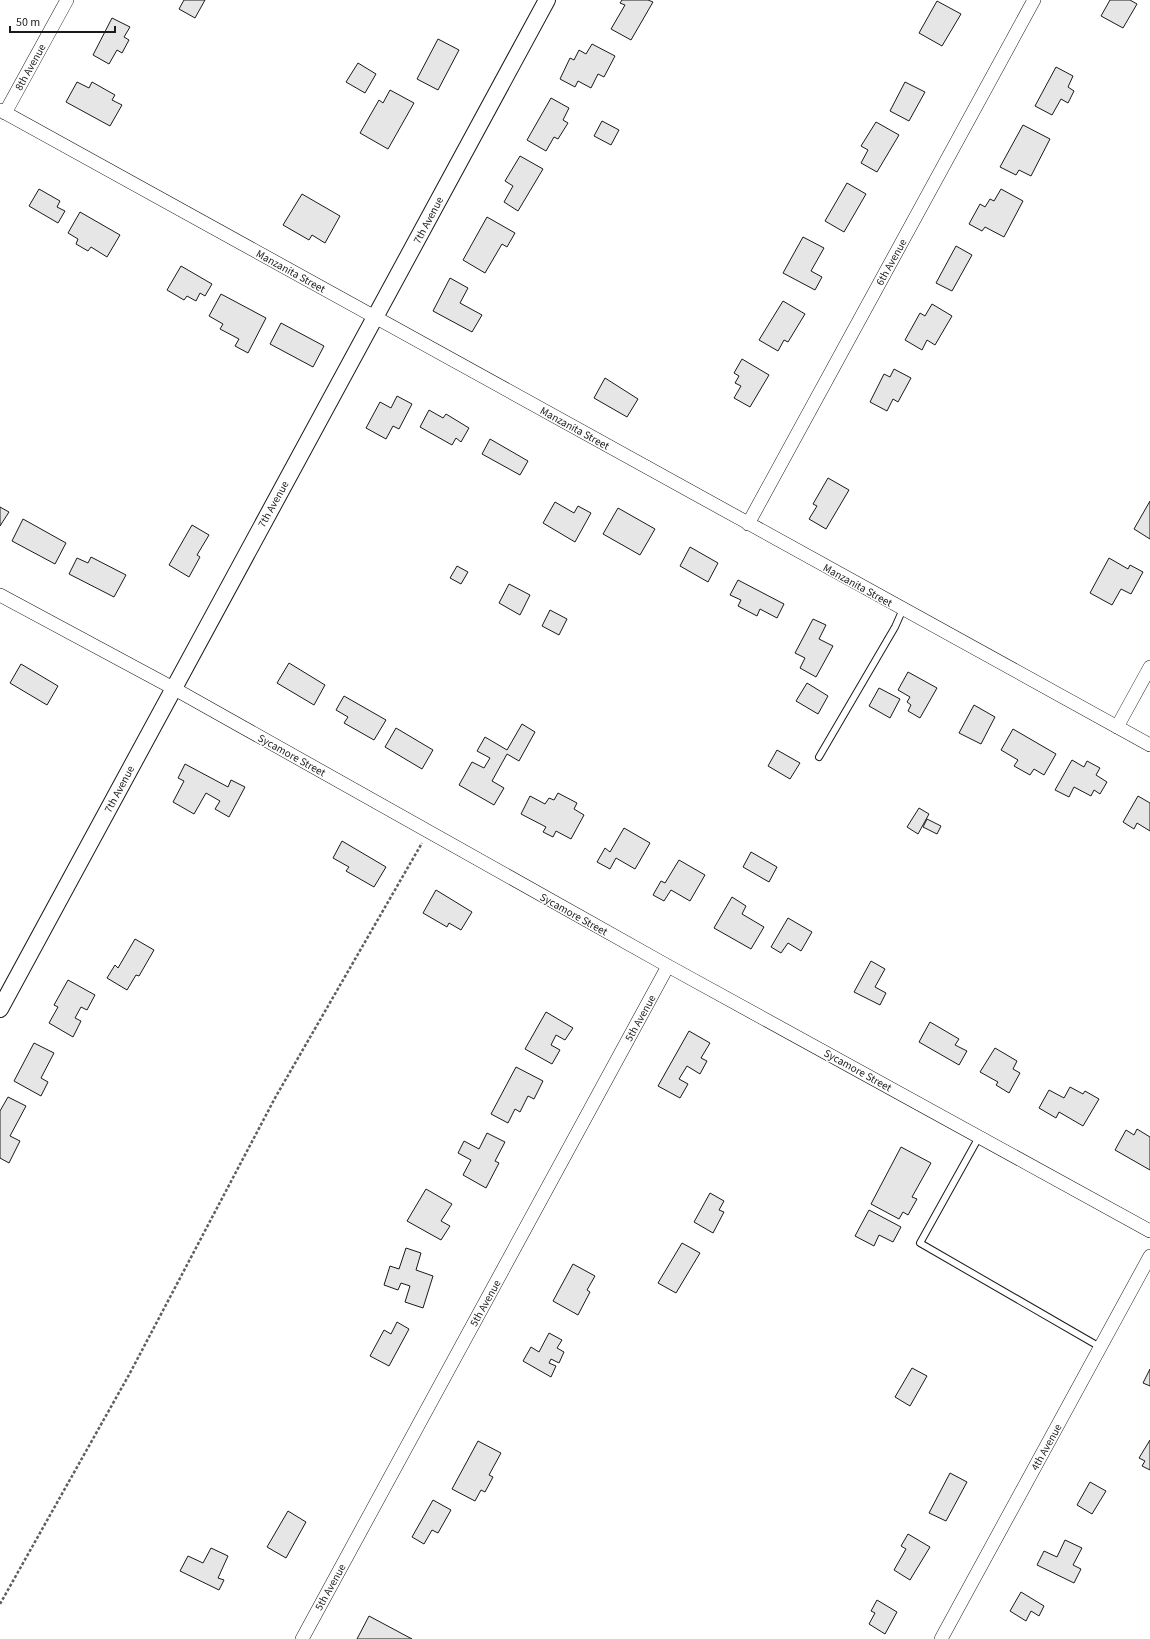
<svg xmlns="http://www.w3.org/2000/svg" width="1150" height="1639" viewBox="0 0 1150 1639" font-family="'Source Sans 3',sans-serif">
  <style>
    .building { fill: #e6e6e6; stroke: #1a1a1a }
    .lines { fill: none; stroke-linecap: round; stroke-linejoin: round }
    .service-casing { stroke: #1a1a1a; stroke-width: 8 }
    .minor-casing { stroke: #1a1a1a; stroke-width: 14 }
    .tertiary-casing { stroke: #1a1a1a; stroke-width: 18 }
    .path { stroke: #5f5f5f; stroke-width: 2.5; stroke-dasharray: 3 2; stroke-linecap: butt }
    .service { stroke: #fff; stroke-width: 6 }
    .minor { stroke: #fff; stroke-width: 13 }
    .tertiary { stroke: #fff; stroke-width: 16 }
    .labels { text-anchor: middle; stroke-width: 3; stroke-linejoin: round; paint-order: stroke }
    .street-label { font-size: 11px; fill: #1a1a1a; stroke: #fff }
  </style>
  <rect width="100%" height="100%" fill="#fff"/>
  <path class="building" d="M184 0H205L195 18 179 9Z
    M622 0H648L653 2 631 40 611 29 625 5 620 3Z
    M1110 0H1130L1137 4 1123 28 1101 16Z
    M937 1 961 14 942 46 919 33Z
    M112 18 130 27 124 37 129 40 122 53 117 50 109 64 93 55Z
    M438 39 459 50 438 90 417 79Z
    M592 44 615 56 604 77 598 74 591 88 578 81 575 87 560 79 570 58 574 60 579 50 586 54Z
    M358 63 376 74 365 93 346 82Z
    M1056 67 1073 76 1068 87 1074 91 1068 103 1061 99 1052 115 1035 106Z
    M77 82 89 88 92 82 115 95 112 100 122 105 110 126 66 102Z
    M905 82 925 92 909 121 890 111Z
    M390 90 414 103 388 149 360 133 379 100 383 103Z
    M551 98 569 108 563 120 568 123 558 139 554 137 546 151 527 140Z
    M602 121 619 130 611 145 594 136Z
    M876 122 899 135 877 172 861 163 868 150 861 146Z
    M1023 125 1050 139 1031 176 1019 170 1016 175 1000 167Z
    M520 156 543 169 518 211 504 202 513 186 505 181Z
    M847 183 866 194 844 232 825 221Z
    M39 189 60 201 57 207 65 211 58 223 29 206Z
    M1001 189 1023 201 1004 237 985 227 982 231 969 224 980 204 985 207 990 199 994 201Z
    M302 194 340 216 325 243 312 235 309 240 283 225Z
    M80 212 120 235 107 257 91 247 88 251 76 244 78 239 68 233Z
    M487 217 515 233 507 247 502 244 485 273 463 260Z
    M803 237 824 248 811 271 822 277 815 290 783 273Z
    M956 246 972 255 952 291 936 283Z
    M181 266 212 284 205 296 200 293 196 301 187 296 184 300 167 290Z
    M450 278 468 288 460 303 482 315 472 332 433 311Z
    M221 294 266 318 248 353 235 346 239 339 220 329 223 324 209 316Z
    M783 301 805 314 788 342 784 340 778 351 759 340Z
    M932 304 952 316 935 345 927 340 922 350 905 340 920 313 925 316Z
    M281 323 324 346 313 367 270 344Z
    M742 359 769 375 750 407 734 398 741 386 735 383 739 376 734 373Z
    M894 369 911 378 898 402 893 399 887 411 870 402 884 374 890 377Z
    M605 378 638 399 627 417 594 398Z
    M397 396 412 404 399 429 393 426 386 439 366 428 380 402 391 408Z
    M429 410 443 418 446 414 469 428 461 442 456 438 452 445 420 427Z
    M490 439 528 461 520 475 482 454Z
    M828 478 849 490 826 529 809 519 817 506 813 504Z
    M1150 501V539L1134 529Z
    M555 502 574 513 578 506 591 513 575 542 543 523Z
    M0 507 9 512 0 526Z
    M618 508 655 529 640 555 603 534Z
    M23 519 66 543 55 564 12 541Z
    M192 525 209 535 197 555 200 557 189 577 169 565Z
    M690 547 718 563 708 582 680 566Z
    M91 557 126 575 114 597 69 574 77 558 88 563Z
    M1109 558 1128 569 1130 565 1143 572 1131 594 1121 589 1112 605 1090 593Z
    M457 566 468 572 461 584 450 578Z
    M738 580 784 604 777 618 760 609 757 616 738 606 741 600 730 595Z
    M509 584 530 595 520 615 499 603Z
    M550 610 567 619 559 635 542 626Z
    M813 619 826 625 819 639 833 646 816 677 800 668 805 658 795 653Z
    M289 663 325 685 314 705 277 683Z
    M21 664 58 686 47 705 10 683Z
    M908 672 937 688 920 718 908 711 911 705 907 702 910 697 898 690Z
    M807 683 828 696 818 714 796 701Z
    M879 688 900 699 890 718 869 706Z
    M344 696 386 720 374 740 344 723 348 717 336 710Z
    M974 705 995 717 981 744 959 733Z
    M522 724 535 732 519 761 507 754 492 781 504 788 494 805 459 785 472 762 484 768 490 758 477 751 485 737 507 750Z
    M396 728 433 750 422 769 385 747Z
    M1013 729 1056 754 1044 775 1034 769 1030 775 1014 766 1018 760 1001 750Z
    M777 750 800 763 790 779 768 766Z
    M1072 760 1084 767 1087 761 1100 768 1096 775 1107 782 1100 794 1094 790 1091 796 1074 787 1069 797 1055 790Z
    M185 764 228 787 231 780 245 787 229 817 215 809 220 801 206 793 194 814 173 802 184 781 178 778Z
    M558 793 577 803 574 809 584 815 571 839 556 831 553 837 543 832 546 827 521 814 530 796 545 804 549 798 554 800Z
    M1138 796 1150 803V831L1137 823 1134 829 1123 822Z
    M919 808 929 814 918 834 907 827Z
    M927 819 941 826 937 834 923 827Z
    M624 828 650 843 635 869 616 858 610 869 597 862 605 848 610 852Z
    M342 841 386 867 374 887 346 871 349 867 333 858Z
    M751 852 777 867 769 882 743 867Z
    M679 860 705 875 690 901 671 890 664 901 653 895 661 881 665 883Z
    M436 890 472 912 461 930 449 923 447 927 423 913Z
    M732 897 746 906 742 914 764 927 751 949 714 928Z
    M788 918 812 932 801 951 788 943 781 953 771 947Z
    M135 939 154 950 139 976 136 975 127 990 107 978 115 965 118 968Z
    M871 961 885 969 875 987 886 993 880 1005 854 992Z
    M68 980 95 995 87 1010 81 1007 75 1018 81 1021 73 1037 49 1023 58 1007 54 1005Z
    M546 1012 573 1028 565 1040 556 1035 551 1045 560 1050 552 1064 525 1049Z
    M930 1022 959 1039 955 1045 967 1051 959 1065 919 1042Z
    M689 1031 710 1043 701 1058 707 1061 700 1074 687 1066 679 1079 688 1084 680 1098 658 1086Z
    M34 1043 54 1053 41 1078 48 1082 41 1096 14 1081Z
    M995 1048 1017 1061 1013 1069 1020 1073 1009 1093 996 1085 998 1082 980 1072Z
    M516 1067 543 1081 534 1099 528 1096 520 1112 515 1109 508 1123 491 1114Z
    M1070 1087 1083 1094 1085 1091 1099 1099 1083 1126 1059 1112 1056 1118 1039 1108 1049 1090 1064 1098Z
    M8 1097 26 1106 10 1136 20 1141 9 1163 0 1158V1111Z
    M1137 1129 1150 1137V1170L1115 1150 1126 1130 1134 1135Z
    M487 1133 505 1142 495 1161 499 1163 486 1188 463 1175 471 1160 458 1153 464 1141 479 1149Z
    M901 1147 931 1163 912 1197 917 1199 908 1215 903 1212 899 1219 871 1204Z
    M426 1189 452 1204 441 1221 450 1226 441 1240 407 1221Z
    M710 1193 724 1201 719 1210 724 1212 713 1233 694 1222Z
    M869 1210 901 1227 893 1242 879 1235 874 1246 855 1236Z
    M682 1243 700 1253 676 1293 658 1283Z
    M406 1248 421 1253 416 1270 433 1276 423 1308 405 1302 410 1286 401 1283 398 1290 384 1285 390 1266 399 1269Z
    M573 1264 595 1276 587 1290 590 1292 578 1315 553 1301Z
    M397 1322 409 1329 389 1366 370 1356 384 1330 391 1334Z
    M549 1333 562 1340 557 1348 564 1352 559 1363 551 1359 549 1363 556 1366 551 1377 523 1361 531 1347 539 1352Z
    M912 1368 927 1376 910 1406 895 1397Z
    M1150 1369V1386L1143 1383Z
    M1150 1440V1470L1142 1466 1145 1461 1139 1458Z
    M478 1441 501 1453 489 1475 493 1477 485 1492 481 1490 475 1501 452 1489Z
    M950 1473 967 1482 946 1521 929 1513Z
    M1090 1482 1106 1491 1092 1514 1077 1505Z
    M433 1500 451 1510 438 1533 432 1530 424 1544 412 1537Z
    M288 1511 306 1522 286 1558 267 1547Z
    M908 1534 930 1547 910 1580 894 1570 906 1549 901 1546Z
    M1065 1540 1082 1548 1073 1565 1081 1569 1074 1583 1037 1565 1044 1551 1057 1557Z
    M211 1548 228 1556 218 1578 224 1580 219 1590 180 1571 188 1556 203 1563Z
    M1021 1592 1044 1606 1039 1616 1031 1611 1026 1621 1010 1611Z
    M877 1600 897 1612 885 1634 869 1624 875 1613 871 1611Z
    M369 1616 412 1639H357Z"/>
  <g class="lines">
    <defs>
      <path id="service" d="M819 757 895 627 903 609
        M979 1137 920 1243 1100 1347"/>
      <path id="minor" d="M0 110 1150 745
        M5 113 67 0
        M748 524 1034 0
        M0 595 173 688 668 966 1150 1231
        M1117 727 1150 667
        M302 1639 668 966
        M941 1639 1150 1256"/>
      <path id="tertiary" d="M0 1009 547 0"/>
    </defs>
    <use href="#service" class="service-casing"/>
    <use href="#minor" class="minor-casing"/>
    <use href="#tertiary" class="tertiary-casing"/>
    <path class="path" d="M0 1604 130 1373 275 1098 422 843"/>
    <use href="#service" class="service"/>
    <use href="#minor" class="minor"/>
    <use href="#tertiary" class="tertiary"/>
  </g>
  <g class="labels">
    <g class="street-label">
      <text transform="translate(30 67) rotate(-61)" y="4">8th Avenue</text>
      <text transform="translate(428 220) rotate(-62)" y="4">7th Avenue</text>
      <text transform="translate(891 262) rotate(-61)" y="4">6th Avenue</text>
      <text transform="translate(291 271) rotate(29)" y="4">Manzanita Street</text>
      <text transform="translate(575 428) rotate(29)" y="4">Manzanita Street</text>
      <text transform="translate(273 504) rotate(-61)" y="4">7th Avenue</text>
      <text transform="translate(858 585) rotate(29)" y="4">Manzanita Street</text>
      <text transform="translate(292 755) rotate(29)" y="4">Sycamore Street</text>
      <text transform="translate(119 789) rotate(-62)" y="4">7th Avenue</text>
      <text transform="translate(574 914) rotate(29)" y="4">Sycamore Street</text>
      <text transform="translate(640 1018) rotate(-61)" y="4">5th Avenue</text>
      <text transform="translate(858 1070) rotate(29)" y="4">Sycamore Street</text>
      <text transform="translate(485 1303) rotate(-61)" y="4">5th Avenue</text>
      <text transform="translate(1046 1447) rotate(-61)" y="4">4th Avenue</text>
      <text transform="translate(330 1587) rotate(-61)" y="4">5th Avenue</text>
    </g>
  </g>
  <path d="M10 26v6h105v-6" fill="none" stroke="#1a1a1a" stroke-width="2"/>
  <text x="16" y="26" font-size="12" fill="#1a1a1a" stroke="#ffffff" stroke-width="3" paint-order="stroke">50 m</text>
</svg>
